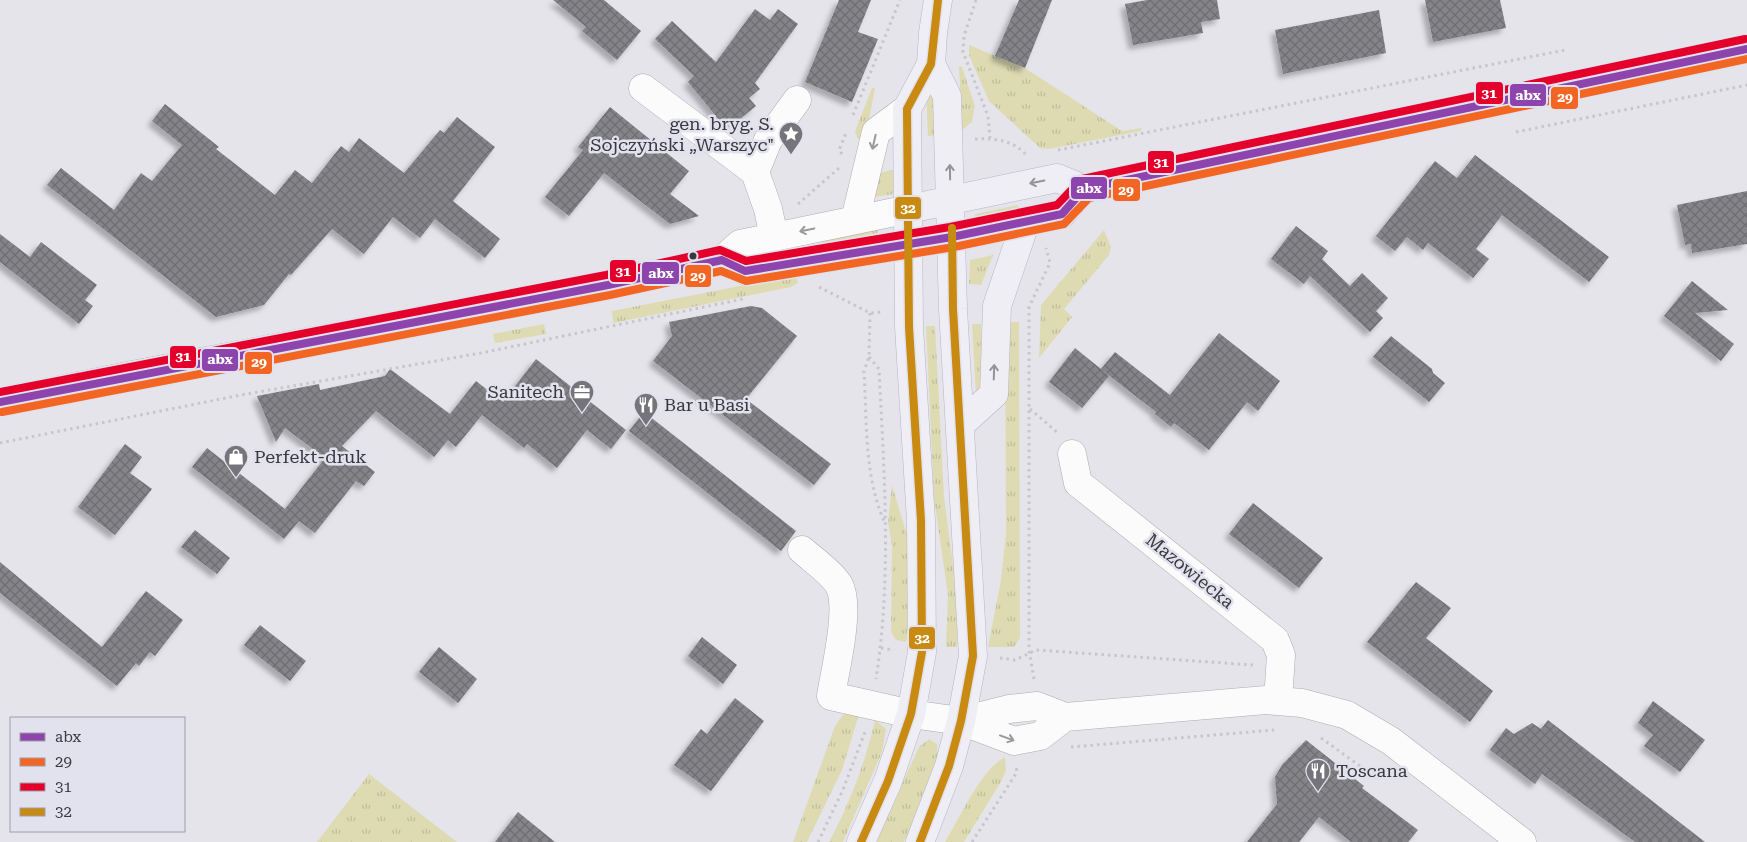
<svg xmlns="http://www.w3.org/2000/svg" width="1747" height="842" viewBox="0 0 1747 842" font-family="'Roboto Serif',serif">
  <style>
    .grass { fill: url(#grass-tufts) }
    .building { fill: url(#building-cross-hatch); filter: url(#shadow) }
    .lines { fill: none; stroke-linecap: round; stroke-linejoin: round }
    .minor-casing { stroke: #acabb0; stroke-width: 29 }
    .major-casing { stroke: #b7b5c3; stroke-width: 29 }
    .path { stroke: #c7c6c8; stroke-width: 3; stroke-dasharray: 2.5 4; stroke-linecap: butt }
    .minor { stroke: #fbfbfc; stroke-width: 28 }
    .major { stroke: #efeef4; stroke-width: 28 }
    .bus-1-casing { stroke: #e2e1ee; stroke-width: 11 }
    .bus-2-casing { stroke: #e2e1ee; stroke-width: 11 }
    .bus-3-casing { stroke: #e2e1ee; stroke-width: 11 }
    .bus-4-casing { stroke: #e2e1ee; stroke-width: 11 }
    .bus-1 { stroke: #8e44ad; stroke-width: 8 }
    .bus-2 { stroke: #f26522; stroke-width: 8 }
    .bus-3 { stroke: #e4002b; stroke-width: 8 }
    .bus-4 { stroke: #c88a10; stroke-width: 8 }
    .oneway { stroke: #9a9a9d }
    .oneway2 { stroke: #949399 }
    .bus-dot { fill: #39383e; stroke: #e2e1ee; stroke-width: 2 }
    .labels { text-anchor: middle; stroke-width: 5; stroke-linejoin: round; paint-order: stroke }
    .poi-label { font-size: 18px; fill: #39383e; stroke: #e2e1ee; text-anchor: start }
    .street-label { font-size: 18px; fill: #39383e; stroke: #e2e1ee }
    .line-badge { stroke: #e2e1ee; stroke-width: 2 }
    .badge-label { font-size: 14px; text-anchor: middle; font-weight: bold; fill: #fff }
  </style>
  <defs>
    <pattern id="grass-tufts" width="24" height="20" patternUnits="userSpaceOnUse" patternTransform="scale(1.25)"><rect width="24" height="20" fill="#dedbb3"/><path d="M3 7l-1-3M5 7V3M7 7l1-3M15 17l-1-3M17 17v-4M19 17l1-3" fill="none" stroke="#bfbd9b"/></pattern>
    <pattern id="building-cross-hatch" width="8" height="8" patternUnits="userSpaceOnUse" patternTransform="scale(1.25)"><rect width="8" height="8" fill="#858489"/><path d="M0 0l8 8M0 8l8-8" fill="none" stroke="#6e6d71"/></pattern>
    <filter id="shadow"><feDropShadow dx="-4.5" dy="4.5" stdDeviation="2.5" flood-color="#0004"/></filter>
  </defs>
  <rect width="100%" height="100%" fill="#e5e4eb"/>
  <path class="grass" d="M969 45 1025 68 1122 131 1142 128 1141 131 1049 149 1040 148 989 101 969 55Z
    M959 66 962 67 975 106 972 122 962 130Z
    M931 79 939 135 928 136 926 91Z
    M872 88H875L865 141 857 138 855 131Z
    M893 170 894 194 873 197 878 173Z
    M1018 205 1020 214 976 223 975 214Z
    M877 224 878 233 822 243 820 236Z
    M1104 230 1111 247 1109 255 1064 309 1072 317 1039 358 1041 305Z
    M993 255 981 285 969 284 970 260Z
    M796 275 798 283 791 287 613 323 612 311Z
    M1005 322H1019L1020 638 1014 647H988L1001 580 1006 533Z
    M544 324 546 334 495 343 493 334Z
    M972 324H981L982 395H976Z
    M926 326H935L944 497 959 609 957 647H946L948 595 934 498Z
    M892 485 909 542 907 639 905 642 896 640 891 632 892 546 888 522Z
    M849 713 859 714 842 770 807 842H793L835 726 843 715Z
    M875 720 886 729 882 752 843 842H829C850 803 865 763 875 720Z
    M929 739 937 744 938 763 908 834 904 842H876L919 747Z
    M1005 757 1006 770 1002 780 964 842H945C960 818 981 769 1005 757Z
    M369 774 457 842H317Z"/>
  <path class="building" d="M553 0H604L641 31 617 60 582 31 586 27Z
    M839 0H871L858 32 878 39 852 102 805 82Z
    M1019 0H1052L1025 68 995 56Z
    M1147 0H1217L1220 19 1201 22 1203 33 1133 45 1125 4Z
    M1425 0H1500L1506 28 1433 42Z
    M755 9 770 20 778 9 798 24 755 83 760 89 749 98 756 106 735 123 720 121 688 82 694 76 655 39 672 21 716 62Z
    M1379 10 1386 53 1283 74 1275 30Z
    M165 104 219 147 216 149 275 195 295 170 312 183 341 146 349 152 359 138 404 173 440 130 444 133 457 117 495 147 453 201 500 239 485 258 435 219 420 238 393 217 364 254 332 229 291 275 289 274 264 305 216 317 47 185 61 168 114 210 141 173 152 181 182 145 152 121Z
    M610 107 689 171 670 194 699 216 670 224 604 173 569 216 545 197 583 150 578 147Z
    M1475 155 1609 257 1589 282 1502 215 1476 249 1489 259 1473 278 1428 243 1423 250 1407 237 1395 251 1376 236 1435 161 1457 178Z
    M1747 191V244L1692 253 1691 244 1685 245 1677 205Z
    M1296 226 1328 251 1322 259 1350 286 1362 273 1388 298 1376 311 1383 318 1370 332 1310 276 1304 284 1271 259Z
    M0 234 30 257 41 242 97 285 85 300 93 306 79 324 0 262Z
    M1692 281 1728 310 1695 313 1734 344 1721 361 1664 316Z
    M751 306 762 308 797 336 746 399 831 464 814 485 653 361 672 336 669 322Z
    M1219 333 1280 381 1258 411 1247 402 1209 450 1174 423 1171 427 1155 414 1156 412 1102 370 1109 376 1082 408 1049 382 1075 348 1101 369 1115 352 1170 395Z
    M1391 336 1432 369 1433 373 1445 383 1429 402 1373 357Z
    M536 359 626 430 611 449 587 430 557 468 527 444 524 448 482 415 456 447 448 440 434 457 376 411 342 446 375 472 364 486 356 481 315 533 299 521 284 539 192 467 207 448 285 509 325 458 285 428 276 442 257 396 319 384 320 390 385 376 390 369 450 414 476 381 503 402Z
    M644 412 796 531 781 551 629 431Z
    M125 444 142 457 130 473 152 489 115 535 78 507Z
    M1253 503 1323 558 1299 588 1229 534Z
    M195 530 230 558 217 574 181 547Z
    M0 562 102 647 146 591 183 620 155 656 150 652 139 666 136 663 117 686 0 593Z
    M1416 582 1451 608 1426 638 1493 691 1470 722 1367 642Z
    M260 625 306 661 290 681 244 645Z
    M702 637 737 665 723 684 688 656Z
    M439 647 477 679 458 703 419 672Z
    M735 698 764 721 711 791 674 765 701 729 707 734Z
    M1653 701 1705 740 1680 772 1644 746 1653 735 1638 723Z
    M1548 720 1651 800 1705 842H1635L1542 774 1535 784 1490 750 1506 728 1514 734 1532 723 1541 729Z
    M1306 740 1364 786 1362 788 1418 830 1408 842H1351L1319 817 1299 842H1247L1277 804 1275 777 1282 765Z
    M518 812 555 842H495Z"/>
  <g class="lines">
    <defs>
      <path id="minor" d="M643 88 755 172
        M855 220 876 132 907 109
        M774 237 768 209 755 172 768 140 797 100
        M722 260 745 271 910 244
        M0 402 138 374 608 285 722 260 740 244 909 209
        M1072 454 1078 483 1275 640 1281 655 1278 701
        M802 550C813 560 831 572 839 585 851 607 835 670 831 696L911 714 961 721 1014 741 1040 736 1065 717
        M961 721 1009 709 1037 706 1065 717 1266 700 1302 703 1347 715 1391 741 1522 842"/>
      <path id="major" d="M909 209 1057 178 1084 189 1747 49
        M910 244 1062 214 1084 189
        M961 424 994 394 997 306 1026 221
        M861 842 888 781 911 714 922 652 921 521 909 327 907 109 931 64 933 33 938 0
        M920 842 949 766 961 721 973 656 953 309 947 96 931 64"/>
    </defs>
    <use href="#minor" class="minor-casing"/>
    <use href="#major" class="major-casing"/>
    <path class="path" d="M976 0 964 36 963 52 988 116 990 138
      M853 115 900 0
      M1516 132 1747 85
      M975 139C996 138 1014 140 1028 157
      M1058 150 1565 50
      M842 154 839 150 846 133
      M798 204 839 168
      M819 287 870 313 882 312
      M870 313 869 357 864 371C867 421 864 475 884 521
      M869 357 879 369C884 471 892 577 876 679
      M1030 409 1058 433
      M0 443 241 395 481 353 743 299
      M881 648 894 650
      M1000 658 1015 660 1036 650 1253 665
      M1034 679 1029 650V307L1050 263 1046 248
      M1321 738 1367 771
      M1071 747 1274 730
      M818 842 842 792 865 732
      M972 842 1017 772 1016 766"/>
    <use href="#minor" class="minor"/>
    <use href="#major" class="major"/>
    <defs>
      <path id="bus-1" d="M0 402 608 285 722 260 745 271 952 237 1062 214 1084 189 1747 49"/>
      <path id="bus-2" d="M2 412 610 295 721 271 746 281 954 247 1064 224 1089 198 1747 59"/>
      <path id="bus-3" d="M0 392 606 275 720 250 746 261 950 227 1057 205 1082 179 1745 39"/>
      <path id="bus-4" d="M861 842 888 781 911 714 922 652 921 521 909 327 907 109 931 64 938 0
        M920 842 949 766 961 721 973 656 953 309 952 228"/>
    </defs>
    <use href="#bus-1" class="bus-1-casing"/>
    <use href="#bus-2" class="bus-2-casing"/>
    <use href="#bus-3" class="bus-3-casing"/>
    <use href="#bus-4" class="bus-4-casing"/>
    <use href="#bus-1" class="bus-1"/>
    <use href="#bus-2" class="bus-2"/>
    <use href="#bus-3" class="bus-3"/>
    <use href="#bus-4" class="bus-4"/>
  </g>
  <defs><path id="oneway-shaft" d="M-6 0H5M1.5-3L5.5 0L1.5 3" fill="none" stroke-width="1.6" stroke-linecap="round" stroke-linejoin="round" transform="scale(1.25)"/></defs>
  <g class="oneway">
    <use href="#oneway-shaft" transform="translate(874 142) rotate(103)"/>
    <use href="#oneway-shaft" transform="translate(807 230) rotate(168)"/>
    <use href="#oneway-shaft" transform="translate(1007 738) rotate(20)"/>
  </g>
  <g class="oneway2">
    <use href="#oneway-shaft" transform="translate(950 172) rotate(-91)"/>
    <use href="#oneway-shaft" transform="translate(1037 182) rotate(169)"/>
    <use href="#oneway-shaft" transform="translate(994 372) rotate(-88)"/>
  </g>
  <defs>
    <symbol id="sight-pin" viewBox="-11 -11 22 30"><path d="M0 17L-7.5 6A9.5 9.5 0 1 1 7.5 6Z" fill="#75747b" stroke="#e2e1ee"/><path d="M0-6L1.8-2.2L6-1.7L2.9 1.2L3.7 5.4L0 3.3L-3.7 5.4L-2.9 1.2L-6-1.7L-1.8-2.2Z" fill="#fff"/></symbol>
    <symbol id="office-pin" viewBox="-11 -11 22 30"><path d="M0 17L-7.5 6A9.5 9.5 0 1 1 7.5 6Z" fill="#75747b" stroke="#e2e1ee"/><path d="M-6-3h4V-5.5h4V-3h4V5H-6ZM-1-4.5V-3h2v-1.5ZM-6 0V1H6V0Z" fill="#fff"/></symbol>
    <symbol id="restaurant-pin" viewBox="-11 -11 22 30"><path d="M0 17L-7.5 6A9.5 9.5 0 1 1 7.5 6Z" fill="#75747b" stroke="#e2e1ee"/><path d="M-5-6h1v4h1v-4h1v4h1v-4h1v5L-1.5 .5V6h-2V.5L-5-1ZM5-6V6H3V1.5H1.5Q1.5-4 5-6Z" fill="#fff"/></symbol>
    <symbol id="shop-pin" viewBox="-11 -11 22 30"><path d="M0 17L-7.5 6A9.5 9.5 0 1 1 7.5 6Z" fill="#75747b" stroke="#e2e1ee"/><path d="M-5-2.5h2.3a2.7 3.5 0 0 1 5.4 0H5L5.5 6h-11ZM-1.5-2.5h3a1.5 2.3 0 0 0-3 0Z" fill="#fff"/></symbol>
  </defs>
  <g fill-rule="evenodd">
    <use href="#sight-pin" x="777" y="120" width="28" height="38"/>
    <use href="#office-pin" x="568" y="378" width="28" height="38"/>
    <use href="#restaurant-pin" x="632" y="391" width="28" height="38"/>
    <use href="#shop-pin" x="222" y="443" width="28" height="38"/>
    <use href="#restaurant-pin" x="1304" y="757" width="28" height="38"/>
  </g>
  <circle class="bus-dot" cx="693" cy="256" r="4.5"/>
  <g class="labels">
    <g class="poi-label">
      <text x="774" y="130" text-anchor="end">gen. bryg. S.<tspan x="774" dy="21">Sojczyński „Warszyc"</tspan></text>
      <text x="564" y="398" text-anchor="end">Sanitech</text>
      <text x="664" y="411">Bar u Basi</text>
      <text x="254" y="463">Perfekt-druk</text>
      <text x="1336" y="777">Toscana</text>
    </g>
    <g class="street-label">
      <text transform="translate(1190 571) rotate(39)" y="6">Mazowiecka</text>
    </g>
  </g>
  <g class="line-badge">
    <rect x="1475" y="81" width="29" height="24" rx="5" fill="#e4002b"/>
    <rect x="1509" y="83" width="38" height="24" rx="5" fill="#8e44ad"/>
    <rect x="1550" y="86" width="29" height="24" rx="5" fill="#f26522"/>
    <rect x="1147" y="150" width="28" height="24" rx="5" fill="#e4002b"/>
    <rect x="1070" y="176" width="38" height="24" rx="5" fill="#8e44ad"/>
    <rect x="1112" y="178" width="29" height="24" rx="5" fill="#f26522"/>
    <rect x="894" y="196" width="28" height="24" rx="5" fill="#c88a10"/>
    <rect x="609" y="259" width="28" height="24" rx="5" fill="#e4002b"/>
    <rect x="641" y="261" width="39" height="24" rx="5" fill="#8e44ad"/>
    <rect x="684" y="264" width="28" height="24" rx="5" fill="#f26522"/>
    <rect x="169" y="345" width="28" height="24" rx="5" fill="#e4002b"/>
    <rect x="201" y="348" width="38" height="24" rx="5" fill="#8e44ad"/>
    <rect x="244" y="351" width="29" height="24" rx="5" fill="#f26522"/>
    <rect x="908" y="626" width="28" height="24" rx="5" fill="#c88a10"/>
  </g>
  <g class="badge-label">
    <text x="1489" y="98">31</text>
    <text x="1528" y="100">abx</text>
    <text x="1565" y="102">29</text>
    <text x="1161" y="167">31</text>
    <text x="1089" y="193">abx</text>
    <text x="1126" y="195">29</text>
    <text x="908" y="213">32</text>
    <text x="623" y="276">31</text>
    <text x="661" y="278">abx</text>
    <text x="698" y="281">29</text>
    <text x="183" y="361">31</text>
    <text x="220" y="364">abx</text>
    <text x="259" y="367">29</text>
    <text x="922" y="643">32</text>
  </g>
  <rect x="10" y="717" width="175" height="115" fill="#e2e1ee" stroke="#9e9da8"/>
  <rect x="20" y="733" width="25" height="8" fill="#8e44ad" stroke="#9e9da8"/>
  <text x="55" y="742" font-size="15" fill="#39383e">abx</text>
  <rect x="20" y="758" width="25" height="8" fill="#f26522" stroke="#9e9da8"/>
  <text x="55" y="767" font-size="15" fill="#39383e">29</text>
  <rect x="20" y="783" width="25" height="8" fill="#e4002b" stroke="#9e9da8"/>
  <text x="55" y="792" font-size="15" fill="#39383e">31</text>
  <rect x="20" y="808" width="25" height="8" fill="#c88a10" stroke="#9e9da8"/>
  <text x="55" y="817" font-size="15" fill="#39383e">32</text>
</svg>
